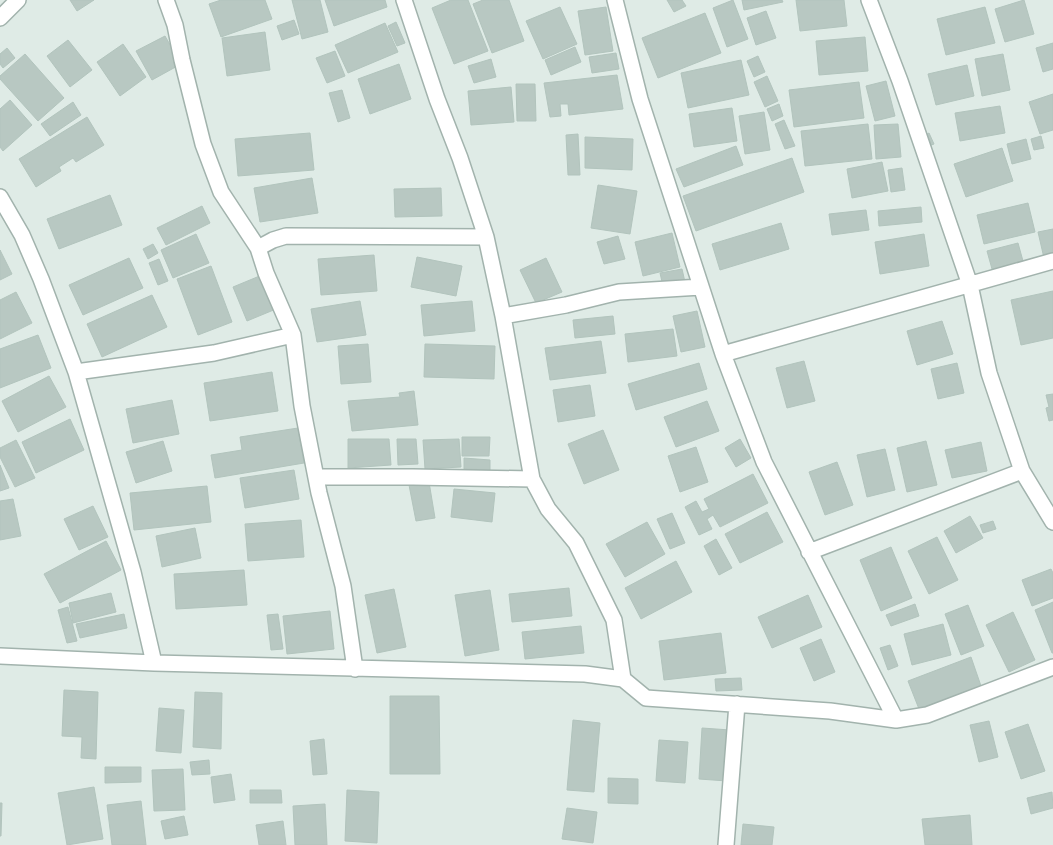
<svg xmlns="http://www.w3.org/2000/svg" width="1053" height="845" viewBox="0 0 1053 845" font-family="'Exo 2',sans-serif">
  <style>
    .building { fill: #b8c8c2; stroke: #b2c4bd }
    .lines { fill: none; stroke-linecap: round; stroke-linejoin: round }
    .minor-casing { stroke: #a2b3ad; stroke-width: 18 }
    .minor { stroke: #fff; stroke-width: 15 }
  </style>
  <rect width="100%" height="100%" fill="#dfebe6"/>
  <path class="building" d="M70 0H94L77 11Z
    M221 0H265L272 19 221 37 209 4Z
    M292 0H320L328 32 302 39Z
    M325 0H385L387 7 334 26Z
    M451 0H468L488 51 454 64 432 8Z
    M483 0H509L524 41 492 53 473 4Z
    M667 0H682L686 6 674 12Z
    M733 0 748 39 727 47 713 8Z
    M742 0H782L783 2 744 10Z
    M796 0H844L847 26 800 31Z
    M1024 0 1034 34 1005 42 995 9Z
    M560 7 577 44 543 59 526 21Z
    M606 7 613 51 585 55 578 11Z
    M985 7 995 43 946 55 937 19Z
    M766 11 776 38 756 45 747 18Z
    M705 13 721 53 658 78 642 38Z
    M294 20 299 34 282 40 277 26Z
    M396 22 405 43 397 46 388 26Z
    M385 23 398 52 348 73 335 45Z
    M265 32 270 70 227 76 222 38Z
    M165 36 181 64 152 80 136 51Z
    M865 37 868 71 819 75 816 41Z
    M68 40 92 70 70 87 47 56Z
    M1053 43V69L1043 72 1036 48Z
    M123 44 146 77 120 96 97 62Z
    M575 47 581 62 551 75 545 60Z
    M7 48 15 58 3 68 0 64V54Z
    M335 51 345 76 327 83 316 58Z
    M616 53 619 69 592 73 589 57Z
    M25 54 64 98 38 121 0 79V76Z
    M1003 54 1010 90 982 96 975 59Z
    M758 56 765 72 754 77 747 61Z
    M491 59 496 77 474 83 468 66Z
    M741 60 749 95 688 108 681 73Z
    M399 64 411 99 370 114 358 79Z
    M967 65 974 96 936 105 928 74Z
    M617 75 623 109 569 115 568 104H560L561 116 550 117 544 83Z
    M767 76 778 101 765 107 754 82Z
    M886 81 895 116 875 121 866 86Z
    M859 82 864 118 794 127 789 90Z
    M516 84H535L536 121H517Z
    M511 87 514 122 471 125 468 91Z
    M342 90 350 118 338 122 329 93Z
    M1053 94V130L1040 134 1029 102Z
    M10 100 32 125 3 151 0 147V109Z
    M73 102 81 115 50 136 41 124Z
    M779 104 783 116 772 121 767 109Z
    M1000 106 1005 133 960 141 955 113Z
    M732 108 737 141 694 147 689 114Z
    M764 112 770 150 745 154 739 116Z
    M87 117 104 145 76 162 73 158 59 167 61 171 36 187 19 159Z
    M784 120 795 146 785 149 775 124Z
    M868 124 872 159 805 166 801 131Z
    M898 124 901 157 876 159 874 125Z
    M310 133 314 170 238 176 235 139Z
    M929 133 934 144 926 147 922 137Z
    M578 134 580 175H568L566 135Z
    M1041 136 1044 148 1034 150 1031 139Z
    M585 137 633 139 632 170 585 168Z
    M1026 139 1031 159 1012 164 1007 144Z
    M736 146 743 165 684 187 676 169Z
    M1002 148 1013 181 966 197 954 164Z
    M792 158 804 192 696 231 683 196Z
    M882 162 888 191 852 198 847 169Z
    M902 168 905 190 891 192 888 170Z
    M312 178 318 213 260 222 254 188Z
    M598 185 637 191 630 234 591 228Z
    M441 188 442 216 395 217 394 189Z
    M110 195 122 225 59 249 47 219Z
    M1028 203 1035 232 984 244 977 215Z
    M202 206 210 223 166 245 157 228Z
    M921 207 922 222 879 226 878 211Z
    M866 210 869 230 832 235 829 214Z
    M781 223 789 249 720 270 712 244Z
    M1053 229V256L1044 258 1038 232Z
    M672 233 680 267 643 276 635 242Z
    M196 234 209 263 173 278 161 250Z
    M924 234 929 266 880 274 875 242Z
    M618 236 625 259 604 264 597 242Z
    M1018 243 1023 261 992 269 987 251Z
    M153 244 158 253 148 259 143 249Z
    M0 250 12 274 0 280Z
    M374 255 377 291 321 295 318 259Z
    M417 257 462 266 456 296 411 287Z
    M129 258 143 288 83 315 69 285Z
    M546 258 562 292 536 303 520 270Z
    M159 259 168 281 158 285 149 263Z
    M211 266 232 322 198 335 177 279Z
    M682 269 685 282 663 286 660 273Z
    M262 275 276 309 247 321 233 287Z
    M1053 291V338L1021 345 1011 300Z
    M16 292 32 323 0 339V300Z
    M152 295 167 327 102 357 87 324Z
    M360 301 366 335 317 342 311 309Z
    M472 301 475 331 424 336 421 305Z
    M697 311 705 347 681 352 673 316Z
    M613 316 615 334 575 338 573 320Z
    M942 321 953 354 917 365 907 331Z
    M673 329 677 356 628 362 625 334Z
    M38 335 51 368 0 388V349Z
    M601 341 606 373 550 380 545 348Z
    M368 344 371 382 341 384 338 346Z
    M425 344 495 346 494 379 424 377Z
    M804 361 815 401 787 408 776 368Z
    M699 363 707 389 636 410 628 384Z
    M957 363 964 393 938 399 931 369Z
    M272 372 278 411 210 421 204 383Z
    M49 376 66 407 18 432 2 401Z
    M590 385 595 416 558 422 553 390Z
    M414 391 418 425 352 431 348 401 400 397 399 393Z
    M1053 394V420L1049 421 1046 408 1049 407 1046 395Z
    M172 400 179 434 133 443 126 409Z
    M707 401 719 431 676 447 664 417Z
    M70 419 84 450 36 473 22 442Z
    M298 428 304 463 215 478 211 455 242 450 240 437Z
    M603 430 619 470 584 484 568 444Z
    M462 437H490L489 456H462Z
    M348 439H389L391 465 348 468Z
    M397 439H416L418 464 398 465Z
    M459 439 461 467 425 469 423 440Z
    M740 439 751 458 736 467 725 448Z
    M16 440 35 478 15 487 0 457V448Z
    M163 441 172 471 136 483 126 452Z
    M926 441 937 485 907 492 897 448Z
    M981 442 987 471 952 478 945 450Z
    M696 447 708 482 680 492 668 456Z
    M885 449 895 490 867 497 857 455Z
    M464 458 490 460V470L464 469Z
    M837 462 853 505 825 515 809 472Z
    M0 465 9 488 0 491Z
    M294 470 299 499 245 508 240 478Z
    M753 474 768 503 720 527 713 515 707 519 712 529 699 535 685 507 696 501 702 512 709 509 704 499Z
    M429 482 435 518 416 521 409 485Z
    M207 486 211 522 134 530 130 493Z
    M454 489 495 493 492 522 451 517Z
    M13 499 21 536 0 540V501Z
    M93 506 108 537 79 550 64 519Z
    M767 512 783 542 740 563 725 534Z
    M672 513 685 543 670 549 657 519Z
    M970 516 983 538 956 553 944 531Z
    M301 520 304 557 248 561 245 524Z
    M993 521 996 529 983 533 980 525Z
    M647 522 665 554 625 577 606 544Z
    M195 528 201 558 162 567 156 536Z
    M937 537 958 580 929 594 908 551Z
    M716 539 732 568 719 575 704 546Z
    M106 541 121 570 60 603 44 574Z
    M891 547 912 598 881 611 860 560Z
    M676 561 692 592 641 619 625 588Z
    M1051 569 1053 573V598L1032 606 1022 580Z
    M244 570 247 605 176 609 174 574Z
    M569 588 572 616 512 622 509 594Z
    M394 589 406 647 377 653 365 595Z
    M490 590 499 650 465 656 455 595Z
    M111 593 116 612 73 623 69 603Z
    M808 595 822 627 772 648 758 617Z
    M1053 602V653H1052L1035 610Z
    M915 604 919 616 891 626 886 615Z
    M968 605 984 646 961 655 945 614Z
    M68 607 77 641 67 643 58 610Z
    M330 611 334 649 287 654 283 616Z
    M1013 612 1035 660 1009 672 986 625Z
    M124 614 127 628 80 638 76 624Z
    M278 614 283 649 271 650 267 615Z
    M943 624 951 655 912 665 904 634Z
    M581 626 584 653 525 659 522 632Z
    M721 633 726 673 664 680 659 641Z
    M821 639 835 672 814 681 800 648Z
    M890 645 898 666 888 670 880 648Z
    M971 657 981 686 919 709 908 681Z
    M741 678 742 690 716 691 715 679Z
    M64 690 98 692 96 759 81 758 82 737 62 736Z
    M195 692 222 693 221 749 193 747Z
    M390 696H439L440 774H390Z
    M159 708 184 710 181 753 156 751Z
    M573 720 600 723 594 792 567 790Z
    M989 721 998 757 979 762 970 725Z
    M1028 724 1045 771 1021 779 1005 732Z
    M702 728 730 730 727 781 699 779Z
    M324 739 327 774 313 775 310 741Z
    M659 740 688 742 685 783 656 781Z
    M209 760 210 774 192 775 190 762Z
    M105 767H141V782L105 783Z
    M183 769 185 810 154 811 152 770Z
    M231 774 235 800 214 803 211 777Z
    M608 778 638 779V804L608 803Z
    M94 787 103 839 67 845 58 793Z
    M250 790H281L282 803H250Z
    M347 790 379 792 377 843 345 841Z
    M1052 792 1053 808 1031 814 1027 798Z
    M141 801 146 845H112L107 805Z
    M0 803H2L1 836H0Z
    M325 804 327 845H295L293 806Z
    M567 808 597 812 593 843 562 839Z
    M970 815 972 845H925L922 819Z
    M184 816 188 835 165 839 161 821Z
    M283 821 286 845H259L256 825Z
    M743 824 774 827 772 845H741Z"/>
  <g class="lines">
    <defs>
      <path id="minor" d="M404 0 437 99 460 158 486 237 503 316 532 479 548 509 576 543 614 620 623 679
        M615 0 640 99 723 354 764 462 896 720
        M869 0 900 81 970 285 989 373 1022 471 1053 522
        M0 18 18 0
        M0 197 22 235 41 279 76 372 133 572 154 663
        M258 248 273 240 286 236 486 237
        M503 316 566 305 619 292 701 287
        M293 335 302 406 319 493 343 586 355 669
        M723 354 1053 261
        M76 372 214 353 293 335 266 273 258 248 221 192 203 144 182 60 175 25 166 0
        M316 477H413L532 479
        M809 552 1022 471
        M0 656 154 663 585 674 623 679 646 698 830 711 896 720 927 715 1053 667
        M726 845 737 704"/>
    </defs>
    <use href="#minor" class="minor-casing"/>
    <use href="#minor" class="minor"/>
  </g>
</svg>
